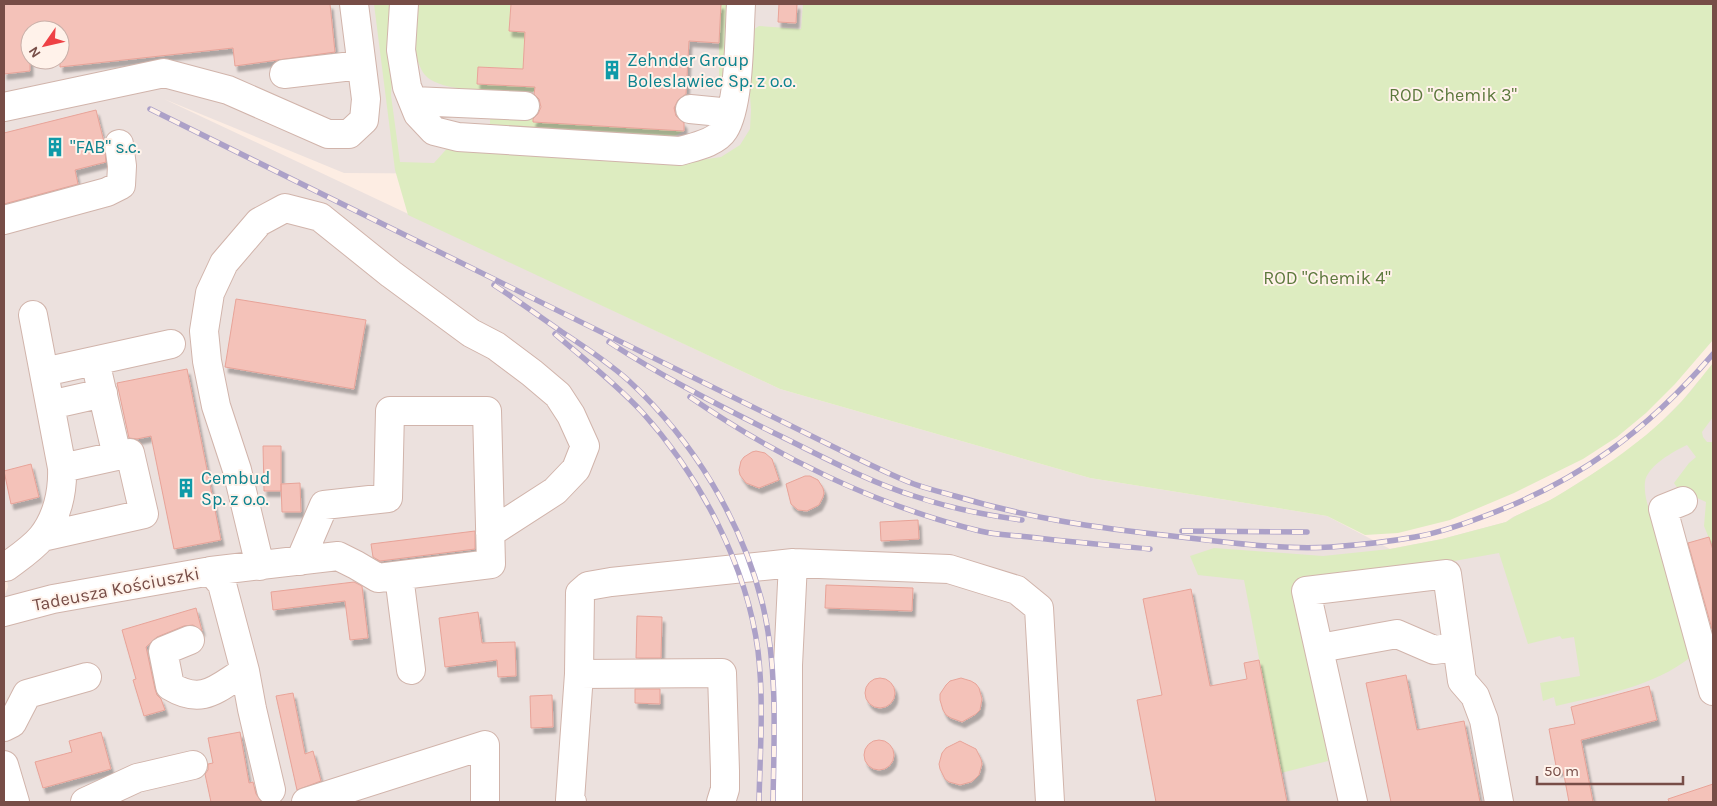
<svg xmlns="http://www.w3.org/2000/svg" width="1717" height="806" viewBox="0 0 1717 806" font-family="Karla,sans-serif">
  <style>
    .industrial { fill: #ece1de; fill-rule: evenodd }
    .green { fill: #ddecc0 }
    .building { fill: #f4c2b9; stroke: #e8a398; filter: url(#shadow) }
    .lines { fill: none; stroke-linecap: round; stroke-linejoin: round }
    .minor-casing { stroke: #d1b4ab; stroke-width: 30 }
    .minor { stroke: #fff; stroke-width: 28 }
    .rail-casing { stroke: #aca1c8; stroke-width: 5.5 }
    .rail { stroke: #fff2ea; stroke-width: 4; stroke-dasharray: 11; stroke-linecap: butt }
    .labels { text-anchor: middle; stroke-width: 4; stroke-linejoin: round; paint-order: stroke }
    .culture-label { font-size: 18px; fill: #0d838f; stroke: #fff2ea; text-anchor: start }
    .park-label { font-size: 18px; fill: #5c783c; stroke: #fff2ea }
    .street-label { font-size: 18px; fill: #774d47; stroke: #fff2ea }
  </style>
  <defs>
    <filter id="shadow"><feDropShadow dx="3" dy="5.5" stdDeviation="1" flood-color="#0004"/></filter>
  </defs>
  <rect width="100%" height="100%" fill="#fdede3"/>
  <path class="industrial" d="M4 4H808L796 198 504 174 344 173 164 99 780 389 1090 478 1327 516 1390 549 1442 539 1506 522 1513 517 1553 499 1615 460 1653 430 1682 401 1700 379 1713 400V802H15L4 765V597L8 587 4 554ZM30 30H60V60H30Z"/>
  <path class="green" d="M374 4H397L391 95 400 162 434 163 451 144 700 160 721 157 740 145 750 129 751 110 746 39 751 31 759 26 801 29 803 4H1713V340L1675 384 1646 413 1617 437 1583 459 1514 493 1450 520 1398 533 1365 535 1327 516 1090 478 780 389 408 215 395 170Z
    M412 4H511L509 31 538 33 523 69 478 67 477 84 535 87 534 92C510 91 440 94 425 75 418 67 412 42 411 31 410 22 412 13 412 4Z
    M721 4H731L726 75 719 89V43Z
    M493 116H533V122L684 131 664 141 490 127V119Z
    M1713 363V417L1702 432 1703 437 1707 442H1713V548L1704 526 1706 502 1693 496 1682 495 1674 483 1689 463 1696 457 1687 445C1674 451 1647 466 1645 482 1643 501 1654 520 1659 537 1670 577 1681 617 1692 656 1654 687 1602 695 1556 706L1554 697 1543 701 1540 683 1580 676 1574 637 1562 639 1560 636 1528 644 1499 553 1409 569 1331 578 1302 613 1328 761 1281 773 1244 580 1198 575 1190 556 1214 548 1323 556 1390 549 1442 539 1506 522C1521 511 1541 506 1557 496 1602 469 1646 440 1682 401 1693 389 1703 375 1713 363Z"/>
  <path class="building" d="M4 4H330L335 52 235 66 233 48 60 67V30H30V71L4 74Z
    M511 4H721L719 43 689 41 686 94 678 100 674 108 676 116 684 123V131L533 122V119L538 114 541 107 539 99 534 94 535 87 477 84 478 67 523 69 525 32 509 31Z
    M779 4H797L796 23 778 22Z
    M96 110 104 142 106 162 75 170 78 184 4 204V133Z
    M236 299 366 320 354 389 225 367Z
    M187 369 221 540 174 549 151 436 137 439 129 438 117 383Z
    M263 446H281V491H264Z
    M756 451 765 453 772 459 779 480 759 488 746 483 740 475 739 470 741 461 744 457 752 452Z
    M31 464 39 497 11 504 4 471Z
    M805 476H810L818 480 823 488 824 493 823 497 819 505 807 511 798 510 791 504 786 484Z
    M300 483 301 512H282L281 484Z
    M918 520 919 539 881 541 880 522Z
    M475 531V549L380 561 373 557 371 544Z
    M1709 537 1713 550 1712 629 1688 543Z
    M354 582 362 586 368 638 350 640 345 601 273 610 271 592Z
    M826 585 913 588 912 611 825 608Z
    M1191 589 1210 686 1247 679 1244 663 1259 660 1287 802H1156L1137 700 1162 695 1143 599Z
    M196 608 202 631 193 625 184 626 157 637 146 647 155 689 157 695 161 699 165 710 144 716 133 680 136 679 122 630Z
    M478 612 482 643 515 642 516 676 498 677 497 660 445 667 439 618Z
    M637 616 662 617 661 658H636Z
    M1406 675 1417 730 1464 721 1480 802H1391L1366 683Z
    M961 678 971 681 976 684 979 688 982 699 980 710 976 714 962 722 951 718 946 715 943 710 940 700V694L946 685 950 681Z
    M865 693a15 15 0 1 1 30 0a15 15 0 1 1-30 0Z
    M1649 686 1657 720 1581 740 1593 802H1569L1563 770 1557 771 1549 729 1575 724 1571 707Z
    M635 689H660V704L635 703Z
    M293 693 305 754 313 751 321 781 297 790 276 696Z
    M552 695 553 727 531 728 530 696Z
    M101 732 111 769 43 788 35 762 72 752 69 741Z
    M240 732 249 783 253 782 256 794 262 802H211L205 774 208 770V764L213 763 208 738Z
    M864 755a15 15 0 1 1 30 0a15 15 0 1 1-30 0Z
    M960 741 976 749 981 759 982 764 979 775 975 779 971 782 960 785 949 782 945 779 940 769 939 764 942 753 946 748Z
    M1713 784V802H1669L1668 799Z"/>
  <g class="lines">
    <defs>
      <path id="minor" d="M404 4 401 50 407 87 418 114 434 131 458 137 680 151C693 147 716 143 724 130 740 105 739 35 741 4
        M284 74 361 65
        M413 101 525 106
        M4 107 164 73 228 90 328 134H349L364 120 366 99 354 4
        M690 109 731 113
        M4 220 107 192 121 185 122 166 119 144
        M95 361 117 456
        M44 372 171 344
        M50 405 103 393
        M1683 501 1663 509 1713 691
        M42 537 144 514 130 453 62 468
        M260 566 237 470 216 406 207 361 204 331 210 293 224 263 259 222 285 208 320 217 391 274 471 333 496 346 532 373 558 395 571 415 585 446 576 469 555 491 490 533
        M6 567C18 558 32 549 42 537 57 518 63 492 62 468L33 315
        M211 571 338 556 356 565 378 578 491 564 487 411H390L388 498 324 505 300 561
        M399 576 411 670
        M4 612 53 599 211 571 222 584 245 671 252 709 271 790
        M190 640 163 651 170 686C203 706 217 688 245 671
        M1320 648 1397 634 1434 650 1457 647
        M579 674 722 673 725 771V789L721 802
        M4 727 12 723 27 694 87 677
        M4 765 15 802
        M85 802 137 778 193 765
        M306 802 485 745V802
        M572 802 570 800 579 674 580 593 588 586 611 582 793 563 949 569 1017 590 1039 608 1050 802
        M788 802V665L793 563
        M1353 802 1306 591 1447 574 1462 681 1475 696 1484 720 1499 802"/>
    </defs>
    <use href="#minor" class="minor-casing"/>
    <use href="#minor" class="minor"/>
    <defs>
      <path id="rail" d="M150 109 850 455C871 465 893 476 914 484 928 489 941 492 955 496 1028 518 1096 528 1172 536 1224 542 1278 550 1331 547 1359 545 1387 542 1415 537 1438 533 1461 525 1482 517 1578 482 1647 431 1713 354
        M494 285C517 300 539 316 562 332 585 347 609 363 629 381 694 441 742 521 763 606 778 670 774 737 773 802
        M555 334C584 359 616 384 642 412 700 476 747 566 758 651 764 701 760 752 759 802
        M609 342C661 376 716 404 772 432 818 454 866 481 914 496 949 508 985 515 1022 520
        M690 397C777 457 877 506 980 531 996 535 1013 535 1029 537 1069 542 1110 545 1150 549
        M1182 531 1307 532"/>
    </defs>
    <use href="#rail" class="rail-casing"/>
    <use href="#rail" class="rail"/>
  </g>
  <defs>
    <symbol id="building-bare" viewBox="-9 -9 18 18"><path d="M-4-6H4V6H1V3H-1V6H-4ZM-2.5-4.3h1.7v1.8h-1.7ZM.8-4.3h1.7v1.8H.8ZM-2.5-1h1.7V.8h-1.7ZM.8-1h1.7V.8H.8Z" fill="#0f9aa8" stroke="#fff2ea" stroke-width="2.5" paint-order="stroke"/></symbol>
  </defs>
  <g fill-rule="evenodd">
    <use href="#building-bare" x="598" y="56" width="28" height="28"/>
    <use href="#building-bare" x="41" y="133" width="28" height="28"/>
    <use href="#building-bare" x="172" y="474" width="28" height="28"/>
  </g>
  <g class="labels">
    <g class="culture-label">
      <text x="627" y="66">Zehnder Group<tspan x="627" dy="21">Boleslawiec Sp. z o.o.</tspan></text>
      <text x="70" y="153">"FAB" s.c.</text>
      <text x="201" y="484">Cembud<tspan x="201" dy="21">Sp. z o.o.</tspan></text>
    </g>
    <g class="park-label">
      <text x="1453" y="101">ROD "Chemik 3"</text>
      <text x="1327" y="284">ROD "Chemik 4"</text>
    </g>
    <g class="street-label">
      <text transform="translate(116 589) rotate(-11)" y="6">Tadeusza Kościuszki</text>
    </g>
  </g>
  <rect width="1717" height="806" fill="none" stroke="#774d47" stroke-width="10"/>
  <g transform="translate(45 45) rotate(236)"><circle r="24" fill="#fff2ea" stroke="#c9b0a9"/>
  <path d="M0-4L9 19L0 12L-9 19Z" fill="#ee4145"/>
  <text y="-8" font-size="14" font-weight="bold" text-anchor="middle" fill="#774d47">N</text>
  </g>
  <path d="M1537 776v8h146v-8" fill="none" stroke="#774d47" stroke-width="2.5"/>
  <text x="1544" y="776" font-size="15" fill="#774d47" stroke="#fff2ea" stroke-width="4" paint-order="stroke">50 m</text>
</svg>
